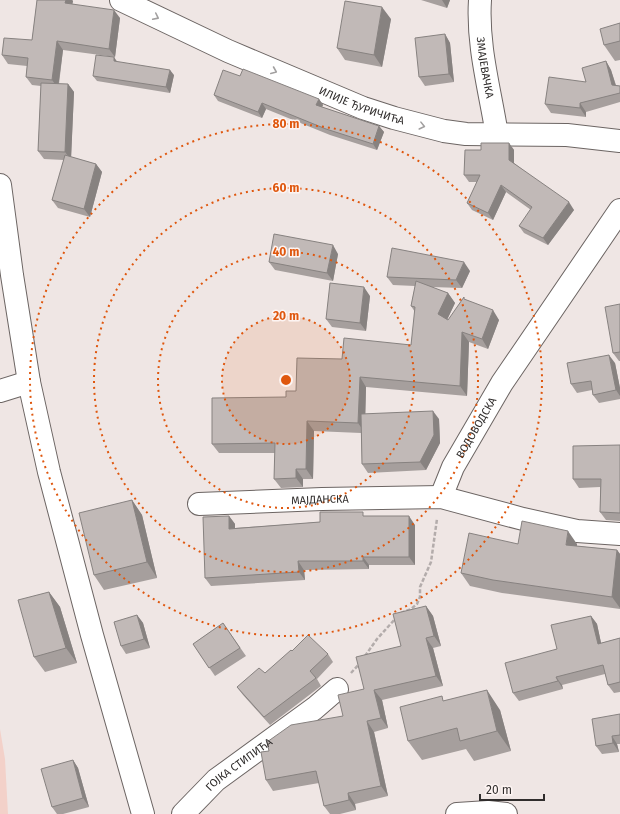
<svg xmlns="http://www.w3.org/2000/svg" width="620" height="814" viewBox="0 0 620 814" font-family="'Fira Sans',sans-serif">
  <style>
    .green { fill: #f3d1c9 }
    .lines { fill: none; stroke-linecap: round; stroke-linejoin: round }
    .minor-casing { stroke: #6c6563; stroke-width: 24 }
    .major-casing { stroke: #6c6563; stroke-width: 24 }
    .path { stroke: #b3acab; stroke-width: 2.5; stroke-dasharray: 4 2; stroke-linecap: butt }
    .minor { stroke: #fff; stroke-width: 22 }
    .major { stroke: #fff; stroke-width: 22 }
    .wall { fill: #a69f9d }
    .shaded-wall { fill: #878280 }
    .building { fill: #c1b9b7; stroke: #878280 }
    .oneway { stroke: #a2a0a0 }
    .ring { fill: none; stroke: #df570e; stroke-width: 2; stroke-dasharray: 2 4 }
    .labels { text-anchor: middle; stroke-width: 3; stroke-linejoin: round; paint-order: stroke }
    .street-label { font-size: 11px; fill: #302d2c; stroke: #fdf4f2 }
    .centre { fill: #df570e; stroke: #fdf4f2; stroke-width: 2 }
    .ring-label { font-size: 12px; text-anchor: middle; font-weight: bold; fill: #df570e; stroke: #fdf4f2; stroke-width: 3; stroke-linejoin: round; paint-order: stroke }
  </style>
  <rect width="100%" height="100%" fill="#efe6e4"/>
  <path class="green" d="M0 729 5 759 8 814H0Z"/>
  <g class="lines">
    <defs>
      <g id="minor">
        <path id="s1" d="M121 0 228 51 363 108 394 118 444 131 466 134 567 135 620 141"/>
        <path id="s2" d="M480 0C477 46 490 90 497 135"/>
        <path d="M0 391 29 382"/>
        <path id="s3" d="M441 497 453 467 502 383 620 210"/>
        <path id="s4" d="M199 504 322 499 441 497 523 519 577 531 620 534"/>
        <path id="s5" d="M183 814 216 780 315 708 337 689"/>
        <path d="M457 814 488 812 506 814"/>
      </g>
      <path id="major" d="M0 185 12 275 29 382 49 472 92 635 143 814"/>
    </defs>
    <use href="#minor" class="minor-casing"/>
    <use href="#major" class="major-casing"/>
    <path class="path" d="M401 613 411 609 417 604 420 597V587L431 562 437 519
      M365 656 377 639 396 618
      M351 673 360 663"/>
    <use href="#minor" class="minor"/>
    <use href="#major" class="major"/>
  </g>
  <path class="wall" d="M37 0H72L73 1 72 4 120 18 115 57 63 50 59 84H68L74 92 71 157 96 164 102 172 90 217 58 208 52 200 64 160 44 159 38 151 41 86 32 85 26 77 27 66 8 64 2 55 32 40Z
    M421 0H450L447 8Z
    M391 19 382 67 345 60 337 48Z
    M620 23V60L615 61 604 45Z
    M445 34 450 43 454 82 425 86 419 77Z
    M606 61 611 70 616 85 620 86V102L586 112V117L551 113 545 104 586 82Z
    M174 75 170 93 97 81 93 76Z
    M240 76 319 99 323 105 322 107 379 126 384 132 377 150 330 135 266 109 262 118 218 101 214 95Z
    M509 143 514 150V163L574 210 548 245 524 233 519 226 531 210 506 192 493 220 472 210 467 203 477 182H469L464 175 481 150Z
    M338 254 333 281 275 270 269 262Z
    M470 271 462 288 431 287 448 293 455 303 447 320H448L466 300 499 320 488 349 469 342 467 396 366 387 365 414 439 419 440 443 426 470 368 473 362 464 361 433 314 431 313 479H303V487L281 488 274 479 275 453H219L212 444 296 391 342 359 411 345 415 312 411 306 415 286 393 285 387 277Z
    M370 296 366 331 332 327 326 319Z
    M620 304V361H619L613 353Z
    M615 363 620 388V399L599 403 593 395 592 390 577 393 571 384Z
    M620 445V521L606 520 600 512V487L579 488 573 479Z
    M132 500 142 515 157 578 104 590 94 575Z
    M229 516 235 524V528L320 522 366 516 415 525V565H369V569L304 570 305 580 211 586 205 578Z
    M518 544H577V546L617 550 620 554V609L502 593 470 586 461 573Z
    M49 592 60 607 77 663 45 672 34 657Z
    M426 606 433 616 441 646 433 648 443 686 382 700 388 728 374 732 388 796 355 804 356 810 340 814H330L324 806 319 783 273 791 266 780 269 751 343 716 364 689 401 646Z
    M137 615 143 623 150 648 126 654 121 646Z
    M591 616 597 624 601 643 620 638V692L614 693 608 685 605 674 562 685 563 689 519 701 513 693 557 649Z
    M223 623 246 656 215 676 193 644Z
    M292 651 328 654 333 662 317 679 321 686 270 725 243 695 237 687 265 673Z
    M445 701 500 710 511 751 474 761 466 749 422 760 408 741Z
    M620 714V744H617L619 752 602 754 596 746Z
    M73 760 78 768 89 807 63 814H57L52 807Z"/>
  <path class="shaded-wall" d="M66 0H72L73 1 71 11 65 3Z
    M442 0H450L447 8Z
    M382 7 391 19 382 67 374 55Z
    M114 10 120 18 115 57 109 49Z
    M445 34 450 43 454 82 449 74Z
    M57 41 63 50 58 88 52 80Z
    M114 57 118 63 114 61Z
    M606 61 611 70 618 93 612 85Z
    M170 70 174 75 170 93 166 87Z
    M68 84 74 92 71 160 65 152Z
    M319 99 323 105 320 111 316 105Z
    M262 103 266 109 262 118 258 112Z
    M580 103 586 112V117L580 108Z
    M379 126 384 132 377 150 373 144Z
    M509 143 514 150V167L509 160Z
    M96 164 102 172 90 217 84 209Z
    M501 185 506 192 493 220 488 213Z
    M569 202 574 210 548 245 543 238Z
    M333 245 338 254 333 281 327 273Z
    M464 262 470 271 462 288 456 280Z
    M364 287 370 296 366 331 360 323Z
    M448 293 455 303 445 324 438 314Z
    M493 310 499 320 488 349 482 339Z
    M462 332 469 342 467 396 460 386Z
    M609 355 615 363 620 388V396L616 390Z
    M360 377 366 387 365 433 358 423Z
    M433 411 439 419 440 443 426 470 420 462Z
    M307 421 314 431 313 479 306 469Z
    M296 469 303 479V487L296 478Z
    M132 500 142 515 157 578 147 562Z
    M229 516 235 524V537L229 529Z
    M409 516 415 525V565L409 557Z
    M568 531 577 544 575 558 566 545Z
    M617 550 620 554V608L612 597Z
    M363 557 369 565V569L363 561Z
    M298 561 304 570 305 580 299 572Z
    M49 592 60 607 77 663 66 648Z
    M426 606 433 616 441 646 434 636Z
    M137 615 143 623 150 648 144 639Z
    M591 616 597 624 603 652 598 644Z
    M426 638 433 648 443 686 436 676Z
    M556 677 562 685 563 689 558 681Z
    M374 690 382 700 388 728 381 718Z
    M487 690 500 710 511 751 497 731Z
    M367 721 374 732 388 796 381 786Z
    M612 736 617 744 619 752 613 743Z
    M73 760 78 768 89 807 83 798Z
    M348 793 355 804 356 810 349 800Z"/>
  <path class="building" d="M37 0H66L65 3 114 10 109 49 57 41 52 80 26 77 28 58 2 55 4 38 32 40Z
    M345 1 382 7 374 55 337 48Z
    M620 23V41L604 45 600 29Z
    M445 34 449 74 419 77 415 38Z
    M96 55 114 57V61L170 70 166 87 93 76Z
    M606 61 612 85 620 86V93L580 103V108L545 104 549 77 586 82 582 68Z
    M243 69 319 99 316 105 379 126 373 144 326 129 262 103 258 112 214 95 223 70 240 76Z
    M41 83 68 84 65 152 38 151Z
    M481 143H509V160L569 202 543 238 519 226 532 207 501 185 488 213 467 203 480 175H464L465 150H481Z
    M65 155 96 164 84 209 52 200Z
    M274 234 333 245 327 273 269 262Z
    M392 248 464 262 456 280 387 277Z
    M416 281 448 293 438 314 448 320 464 297V299L493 310 482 339 462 332 460 386 360 377 358 423 307 421 306 469H296V478L274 479 275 443 212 444V398L286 397V391H296L297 358 342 359 344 338 411 345 415 307 411 306Z
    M330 283 364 287 360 323 326 319Z
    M620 304V352L613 353 605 307Z
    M609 355 616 390 593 395 591 381 571 384 567 363Z
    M433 411 434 435 420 462 362 464 361 414Z
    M620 445V513L600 512 601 479H573V446Z
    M132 500 147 562 94 575 79 513Z
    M320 512H363V516H409V557H363V561H298L299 572 205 578 203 517 229 516V529L320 522Z
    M522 521 568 531 566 545 617 550 612 597 493 580 461 573 469 533 518 544Z
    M49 592 66 648 34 657 18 600Z
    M426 606 434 636 426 638 436 676 374 690 381 718 367 721 381 786 348 793 349 800 324 806 316 771 266 780 261 752 269 751 267 742 291 725 343 716 338 695 364 689 356 657 401 646 393 614Z
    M137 615 144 639 121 646 114 622Z
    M591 616 598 644 620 638V682L608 685 603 665 556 677 558 681 513 693 505 663 557 649 551 625Z
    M223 623 240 648 209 668 193 644Z
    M308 635 328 654 310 671 316 678 264 717 237 687 259 668 265 673 291 650 292 651Z
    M487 690 497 731 460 741 457 728 408 741 400 707 442 696 443 701Z
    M620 714V735L612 736 613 743 596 746 592 719Z
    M73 760 83 798 52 807 41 769Z"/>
  <defs><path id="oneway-chevron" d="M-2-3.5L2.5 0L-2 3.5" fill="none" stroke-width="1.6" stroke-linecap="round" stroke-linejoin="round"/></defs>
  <g class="oneway">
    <use href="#oneway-chevron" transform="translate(156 17) rotate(26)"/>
    <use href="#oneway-chevron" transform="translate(274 71) rotate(23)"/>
    <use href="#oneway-chevron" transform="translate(422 126) rotate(14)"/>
  </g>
  <circle cx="286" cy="380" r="64" fill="#df570e" fill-opacity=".12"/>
  <g class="ring">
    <circle cx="286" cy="380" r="64"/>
    <circle cx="286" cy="380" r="128"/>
    <circle cx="286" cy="380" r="192"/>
    <circle cx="286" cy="380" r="256"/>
  </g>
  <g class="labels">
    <g class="street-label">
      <text dy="4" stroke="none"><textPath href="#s2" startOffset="68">ЗМАЈЕВАЧКА</textPath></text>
      <text dy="4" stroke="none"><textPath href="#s1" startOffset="263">ИЛИЈЕ ЂУРИЧИЋА</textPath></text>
      <text dy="4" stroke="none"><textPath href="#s3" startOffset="78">ВОДОВОДСКА</textPath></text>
      <text dy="4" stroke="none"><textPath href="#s4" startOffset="121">МАЈДАНСКА</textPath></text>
      <text dy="4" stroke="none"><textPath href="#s5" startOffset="75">ГОЈКА СТИПИЋА</textPath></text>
    </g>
  </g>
  <circle cx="286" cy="380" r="6" class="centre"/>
  <g class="ring-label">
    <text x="286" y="128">80 m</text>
    <text x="286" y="192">60 m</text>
    <text x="286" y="256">40 m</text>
    <text x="286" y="320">20 m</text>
  </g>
  <path d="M480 794v6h64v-6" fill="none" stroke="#302d2c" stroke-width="2"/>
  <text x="486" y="794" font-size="12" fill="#302d2c" stroke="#fdf4f2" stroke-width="3" paint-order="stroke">20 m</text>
</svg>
